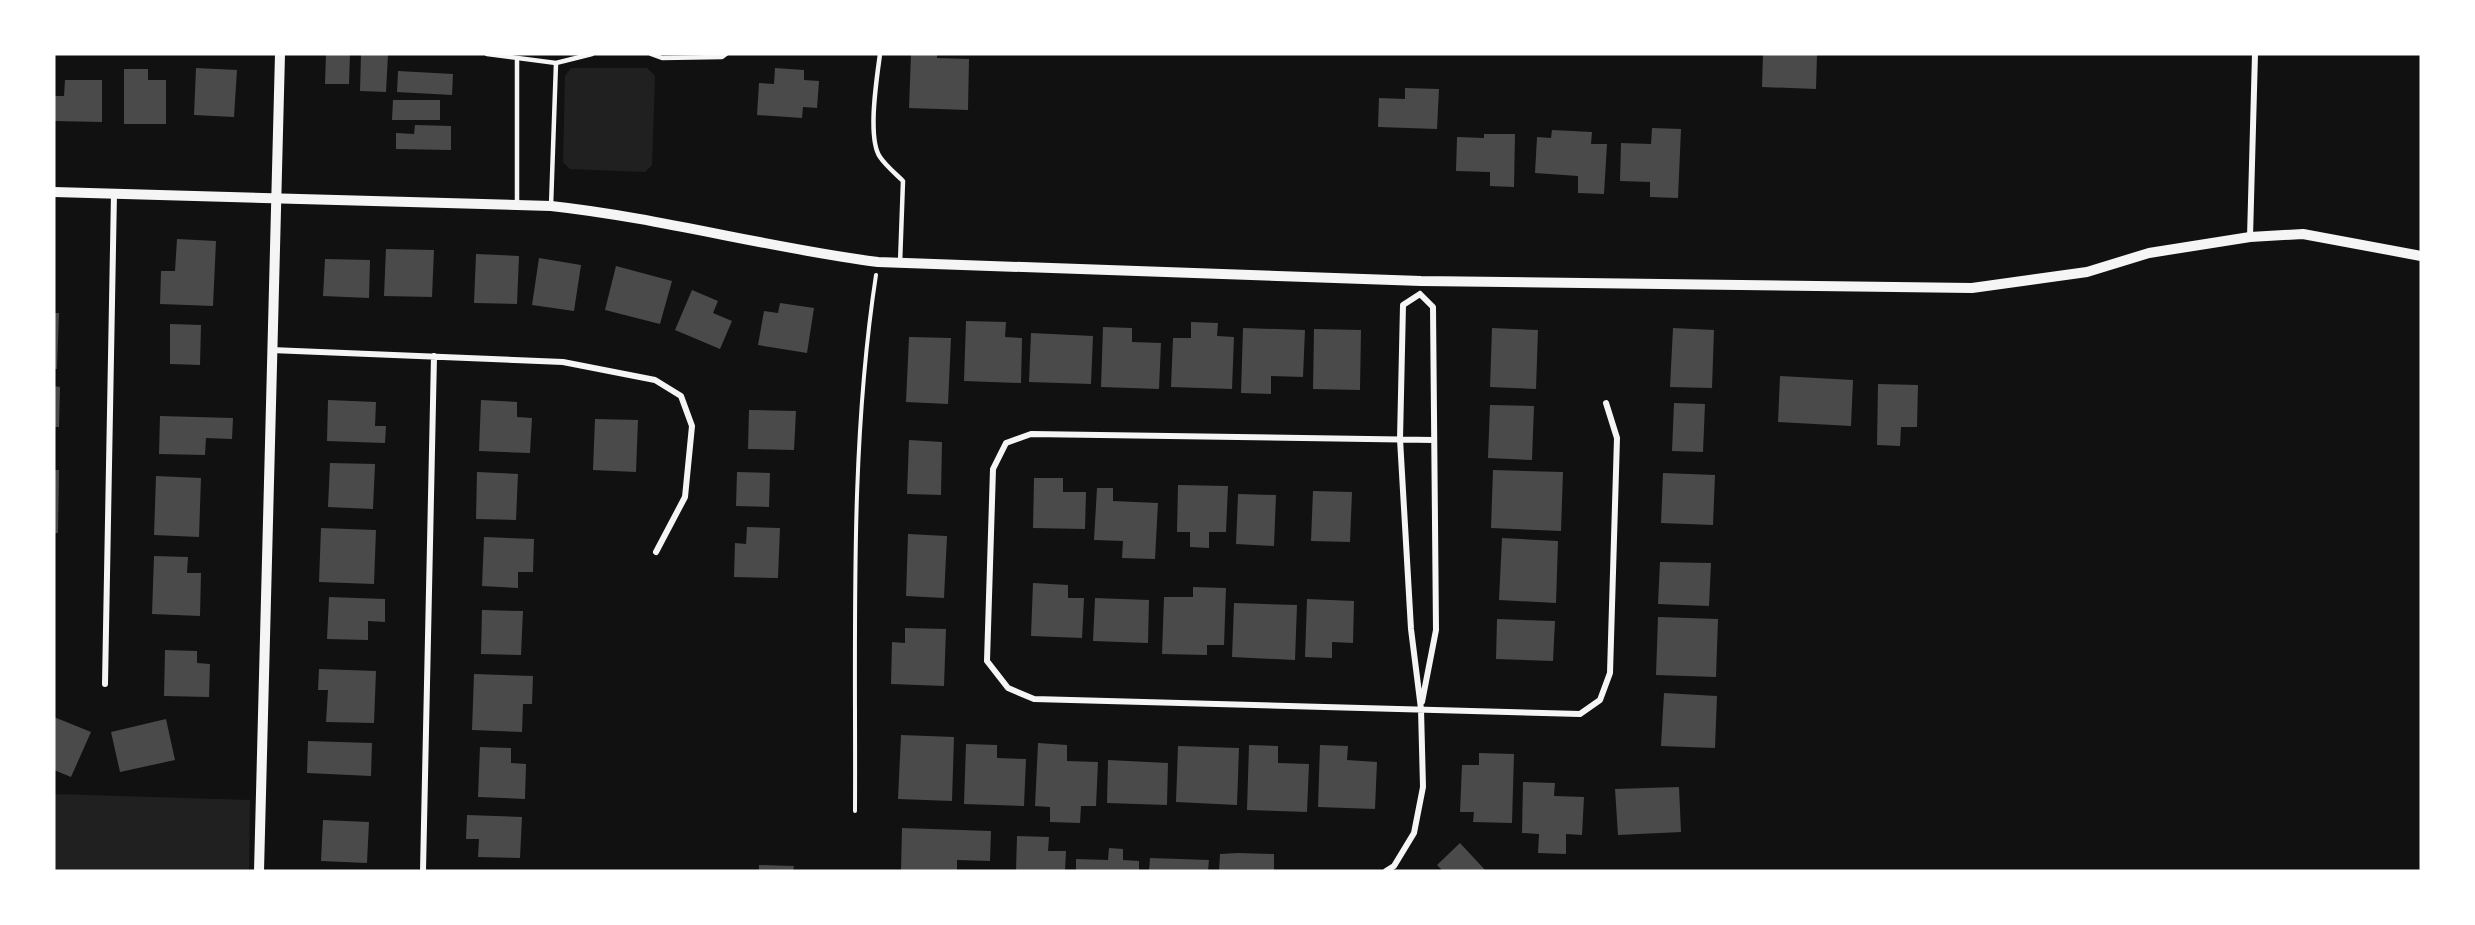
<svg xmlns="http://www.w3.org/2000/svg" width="2475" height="925" viewBox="0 0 2475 925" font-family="Signika,sans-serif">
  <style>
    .green { fill: #202020 }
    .building { fill: #4a4a4a }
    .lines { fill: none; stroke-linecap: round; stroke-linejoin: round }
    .path { stroke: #f5f5f5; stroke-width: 4 }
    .service { stroke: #f5f5f5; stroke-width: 4.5 }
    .minor { stroke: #f5f5f5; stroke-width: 6 }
    .tertiary { stroke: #f5f5f5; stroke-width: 10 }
  </style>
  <rect width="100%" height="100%" fill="#111"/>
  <path class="green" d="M571 68H647L655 76 652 165 645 172 570 169 563 162 565 76Z
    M54 794 250 800 249 871H54Z"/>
  <path class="building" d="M326 54H350L349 84H325Z
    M361 54H388L386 92 360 91Z
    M911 54H937V58L969 59 968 110 909 108Z
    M1763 54H1817L1816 89 1762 87Z
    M196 68 237 70 234 117 194 115Z
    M775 68 804 70V80L819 81 817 108 803 107 802 118 757 115 759 83 774 84Z
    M124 69H148V80H166V124H124Z
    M398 71 453 74 452 95 397 92Z
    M65 80H102V122L54 121V96H64Z
    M1405 88 1439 89 1437 129 1378 127 1379 98 1405 99Z
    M393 100H440V120H392Z
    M415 125 451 126V150L396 149V133L414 134Z
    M1652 128 1681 129 1678 198 1650 197V182L1620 181 1621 143 1651 144Z
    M1552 130 1592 132 1591 144H1607L1604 194 1578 193V176L1535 173 1537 137 1551 138Z
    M1484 134H1515L1514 187 1490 186V172L1456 171 1457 137 1484 138Z
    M177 239 216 241 213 306 160 304 161 271H175Z
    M386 249 434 250 432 297 384 296Z
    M476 254 519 256 517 304 474 303Z
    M539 258 581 265 574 311 532 305Z
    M325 259 370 260 369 298 323 296Z
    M616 266 672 281 660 324 605 310Z
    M692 290 718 301 713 313 732 321 720 349 675 330Z
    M780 303 814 308 807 353 758 345 764 311 778 313Z
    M54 313H59L57 369H54Z
    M966 321 1006 322 1005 337 1022 338 1021 383 964 381Z
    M1191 322 1218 323 1217 336 1234 337 1232 389 1171 387 1173 338H1191Z
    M170 324 201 325 200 365 170 364Z
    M1103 327 1132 328V342L1161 343 1159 389 1101 387Z
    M1243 328 1305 330 1303 377 1271 376V394L1241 393Z
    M1492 328 1538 330 1536 389 1490 387Z
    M1673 328 1714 330 1712 388 1670 387Z
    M1314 329 1361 330 1360 390 1313 389Z
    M1031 333 1093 336 1091 384 1029 382Z
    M909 337 951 338 948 404 906 402Z
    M1780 376 1853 380 1851 426 1778 422Z
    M1878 384 1918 385 1917 427H1901L1900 446 1877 445Z
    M54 386 60 387 59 427H54Z
    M328 400 376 402 375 426H386L385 443 327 441Z
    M481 400 517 402V417L532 418 530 453 479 451Z
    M1674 403 1705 404 1703 452 1672 451Z
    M1490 405 1534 406 1532 460 1488 458Z
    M749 410 796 411 794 450 748 449Z
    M160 416 233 418 232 439 206 438 205 455 159 454Z
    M595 419 638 420 636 472 593 470Z
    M909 440 942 442 941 495 907 494Z
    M330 463 375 464 373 509 328 507Z
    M54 470H59L58 533H54Z
    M1493 470 1563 472 1561 531 1491 528Z
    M477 472 518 474 516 520 476 519Z
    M737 472 770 473 769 507 736 506Z
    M1663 473 1715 475 1713 525 1661 523Z
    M156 476 201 478 199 537 154 535Z
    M1034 478H1063V492H1086L1085 529 1033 528Z
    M1178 485 1228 486 1226 532H1209V548L1190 547V532H1177Z
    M1097 488H1113V501L1158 503 1155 559 1122 558 1123 541 1094 540Z
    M1313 491 1352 492 1350 542 1311 541Z
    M1238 494 1276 495 1274 546 1236 544Z
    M747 527 780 528 778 578 734 577 735 543 746 544Z
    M321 528 376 530 374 584 319 582Z
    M908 534 947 536 944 598 906 596Z
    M484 537 534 539 533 572H518V588L482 586Z
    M1502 538 1558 541 1556 603 1499 600Z
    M154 556 188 557 187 573H201L200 616 152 614Z
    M1660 562 1711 563 1709 606 1658 604Z
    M1033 583 1068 585V598H1084L1082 638 1031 636Z
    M1193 587 1226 588 1224 645H1207V655L1162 654 1164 597H1193Z
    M329 597 385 599V622L368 621V640L327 639Z
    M1095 598 1149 600 1148 643 1093 641Z
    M1307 599 1354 601 1353 643 1332 642V658L1305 657Z
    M1234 603 1297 605 1295 660 1232 657Z
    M482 610 523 611 521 655 481 654Z
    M1658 617 1718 619 1716 677 1656 675Z
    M1497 619 1555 621 1553 661 1496 659Z
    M905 628 946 629 944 686 891 684 892 642 905 643Z
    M165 650 197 651V663L210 664 209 697 164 696Z
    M319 669 376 671 374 723 326 722 328 690H318Z
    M474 674 533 676 532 704H523L522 732 472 730Z
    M1664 693 1717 696 1715 748 1661 746Z
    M54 717 91 732 71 777 54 770Z
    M166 719 175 760 120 772 111 732Z
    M901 735 954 737 952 801 898 799Z
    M308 741 372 743 371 776 307 773Z
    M1038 743 1067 745V761L1098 762 1096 806H1081L1080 823 1050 822V807L1035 806Z
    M966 744 997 745V758L1026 759 1024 806 964 804Z
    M1249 745 1278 746V763L1309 764 1307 812 1247 810Z
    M1320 745 1348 746 1347 760 1377 762 1375 809 1318 807Z
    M1178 746 1239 748 1237 805 1176 802Z
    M480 747 511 748V763L526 764 525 799 478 797Z
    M1479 753 1514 754 1512 823 1473 822 1474 812H1460L1462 765H1479Z
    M1108 760 1168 763 1167 805 1107 803Z
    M1523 782 1555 783 1554 796 1584 797 1582 835 1566 834V854L1538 853 1539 834 1522 833Z
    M1679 787 1681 832 1618 835 1615 789Z
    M467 815 522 817 520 858 478 857 479 839H466Z
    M323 820 369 822 367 863 321 861Z
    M902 828 991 831 990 861 957 860V871H901Z
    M1017 836 1049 837 1048 851H1066L1065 871H1016Z
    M1460 843 1486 871H1443L1437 865Z
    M1109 848 1123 849V860L1139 861V871H1076V859L1108 860Z
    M1238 853 1274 854V871H1219L1220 854Z
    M1150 858 1209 860 1208 871H1149Z
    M759 865 794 866 793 871H759Z"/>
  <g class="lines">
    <path class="path" d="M855 811C856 633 849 451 876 275"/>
    <path class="service" d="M487 54 556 63 592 54
      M651 54 662 58 722 57 726 54
      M880 54C877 77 867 138 880 157 886 166 896 174 903 181L900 264
      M517 204V60
      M551 206 556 63"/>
    <path class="minor" d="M2250 237 2255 54
      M1420 294 1433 307 1436 630 1422 702
      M271 350 563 362 655 380 681 396 692 426 685 497 656 552
      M1433 440 1031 434 1006 443 993 469 987 661 1008 688 1034 699 1580 714 1600 700 1610 673 1617 438 1606 403
      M105 684 114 193
      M423 871 434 356
      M1386 871 1394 866 1414 833 1423 787 1421 709 1411 629 1400 439 1403 305 1420 294"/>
    <path class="tertiary" d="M54 192 551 206C661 218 768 248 878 262L1421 281 1972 288 2087 272 2149 253 2250 237 2303 234 2421 256
      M259 871 280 54"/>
  </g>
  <rect width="2475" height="925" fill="none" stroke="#ffffff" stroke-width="111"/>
</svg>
